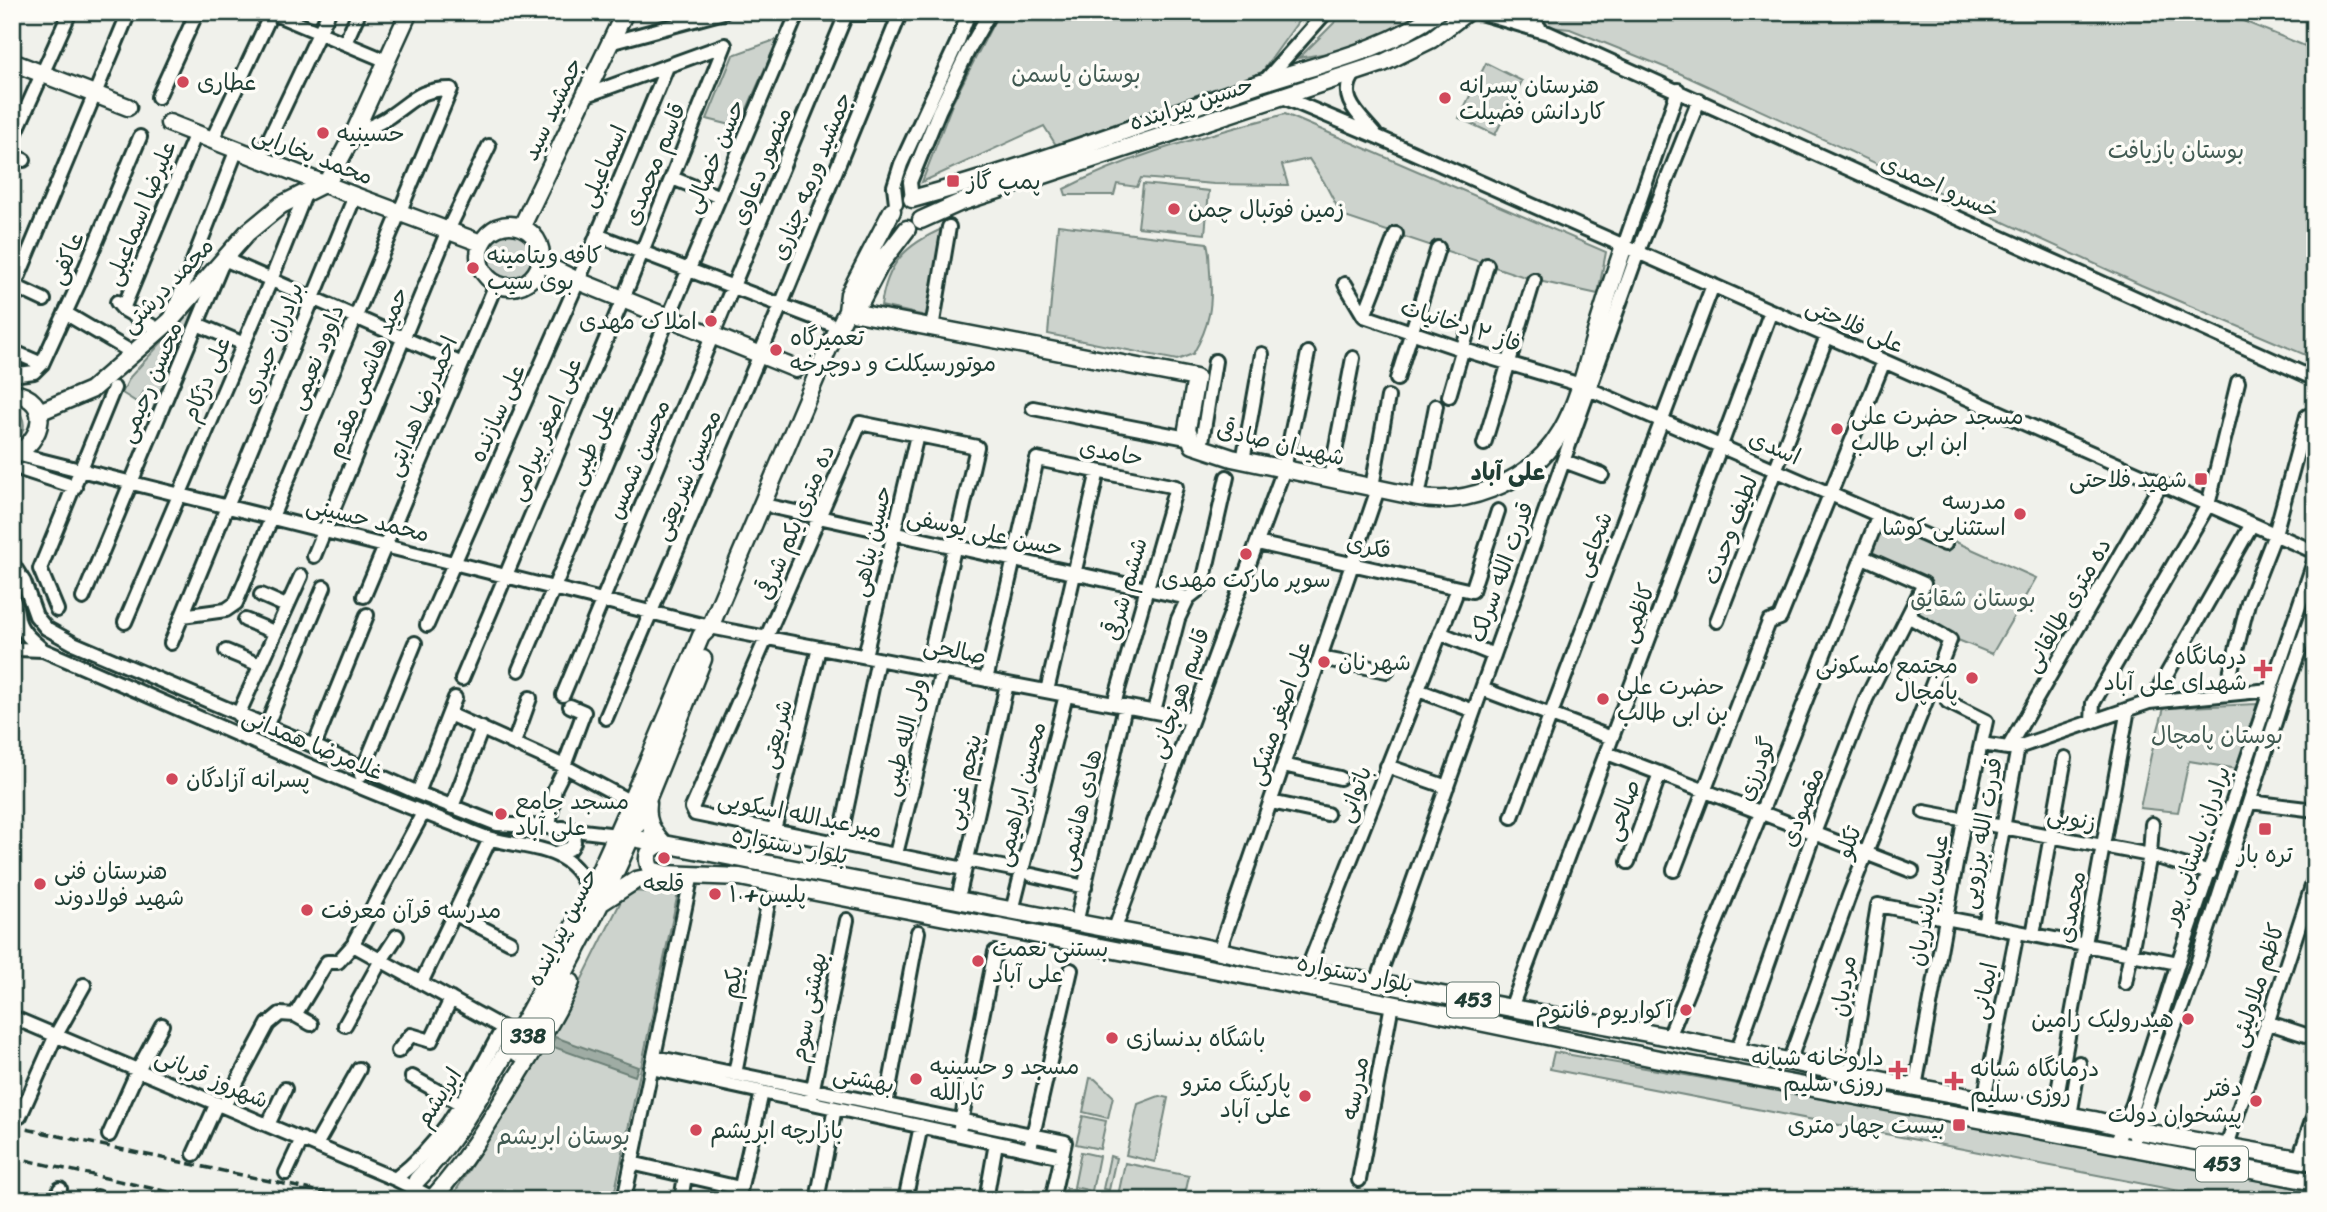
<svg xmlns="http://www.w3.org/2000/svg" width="2327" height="1212" viewBox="0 0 2327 1212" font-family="Sriracha,'Playpen Sans Arabic',sans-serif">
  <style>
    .green { fill: #cdd3cd; stroke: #768880; stroke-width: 2 }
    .water { fill: #9faca4; stroke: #6c8077; stroke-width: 2 }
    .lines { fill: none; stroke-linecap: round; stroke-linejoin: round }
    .major-tunnel { stroke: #c6cdc6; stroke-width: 16; stroke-dasharray: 16 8; stroke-linecap: butt }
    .minor-casing { stroke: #1f3d34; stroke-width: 18 }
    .major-casing { stroke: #1f3d34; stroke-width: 21 }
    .minor { stroke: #fdfcf7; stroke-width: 12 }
    .major { stroke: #fdfcf7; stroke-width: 16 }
    .rail { stroke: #1f3d34; stroke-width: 3.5; stroke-dasharray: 10 5; stroke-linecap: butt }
    .poi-dot { fill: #d1495b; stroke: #fdfcf7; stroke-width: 2.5 }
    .labels { text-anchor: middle; stroke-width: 7; stroke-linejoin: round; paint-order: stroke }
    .shield { fill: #fdfcf7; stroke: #62766e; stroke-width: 2 }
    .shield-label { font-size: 21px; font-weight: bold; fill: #1f3d34 }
    .park-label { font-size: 23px; fill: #425b53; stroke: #fdfcf7 }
    .poi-label { font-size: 23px; fill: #1f3d34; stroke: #fdfcf7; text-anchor: start }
    .street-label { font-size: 23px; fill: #1f3d34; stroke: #fdfcf7 }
    .neighbourhood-label { font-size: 24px; font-weight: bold; fill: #1f3d34; stroke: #fdfcf7 }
  </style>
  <rect width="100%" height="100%" fill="#f0f1eb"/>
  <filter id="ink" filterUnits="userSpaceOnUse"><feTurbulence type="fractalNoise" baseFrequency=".0143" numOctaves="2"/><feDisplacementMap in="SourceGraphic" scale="14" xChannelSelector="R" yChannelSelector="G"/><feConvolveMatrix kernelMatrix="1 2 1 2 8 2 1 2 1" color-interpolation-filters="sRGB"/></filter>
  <g filter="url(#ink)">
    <path class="green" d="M999 12H1305L1262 72 1056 145 1044 126 922 182 953 102Z
      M1345 12H1424L1386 34 1344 50 1299 58Z
      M1532 12H2221L2305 46 2315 29V359L2141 285 1679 73 1570 29 1550 27Z
      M778 39 739 127 707 119 733 55Z
      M1486 63 1522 81 1495 135 1459 118Z
      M1285 114 1606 252 1598 294 1534 280 1342 216 1324 182 1309 159 1282 165 1288 185 1214 184 1141 178 1137 187 1117 184 1114 195H1066L1064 189C1133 153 1210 135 1285 114Z
      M1143 184 1209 191 1205 234 1138 227Z
      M1058 225 1207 243C1210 253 1209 262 1210 272 1213 305 1210 325 1193 354L1177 360 1048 334Z
      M944 228 926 316 881 306C887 263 905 245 944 228Z
      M483 255a27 27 0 1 1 54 0a27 27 0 1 1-54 0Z
      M202 298 162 393 146 387 138 403 122 393 130 377Z
      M12 409 21 415C27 426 23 436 12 442Z
      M1882 524 1938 545 1945 537 2036 578 1992 654 1958 640 1912 615 1929 580 1868 552Z
      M2257 704 2238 769 2189 761 2178 812 2140 808 2151 755 2164 708Z
      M626 891 678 893 613 1200H502L455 1192 555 1033Z
      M1554 1052 2062 1141 2315 1192V1200H2226L1550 1069Z
      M1090 1078 1095 1079 1113 1096 1108 1118 1083 1112Z
      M1159 1096 1168 1098 1155 1162 1126 1155 1138 1104Z
      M1083 1116 1106 1121 1100 1149 1076 1144Z
      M1081 1152 1099 1156 1092 1191 1074 1187Z
      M1110 1156 1116 1158 1109 1190 1103 1189Z
      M1125 1163 1189 1176 1184 1200H1117Z
      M1066 1188 1091 1194 1090 1200H1067L1064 1196Z"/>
    <path class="water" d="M555 1037 638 1067 635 1076 551 1046Z"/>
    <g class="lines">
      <path class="major-tunnel" d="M404 1200 417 1180"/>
      <defs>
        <path id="minor" d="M270 12 387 61
          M1477 12 1548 33 2315 379
          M1520 12 1539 27
          M345 43 359 12
          M609 43 724 12
          M1355 73C1336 97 1359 115 1375 134
          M1264 82 1326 12
          M584 96 725 45
          M158 97 197 12
          M1283 97 1378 137 2315 552
          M212 140 272 12
          M12 141 70 12
          M12 155 24 160
          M260 158 329 12
          M672 178 720 197
          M912 199 910 182 939 111 970 47 990 12
          M896 203 894 186 901 164 958 41 969 12
          M597 235 828 323
          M1624 246 1678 90
          M1345 284 1364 316 1461 349 1581 385
          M12 285 44 300
          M12 292 129 12
          M117 302 123 309 159 330
          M123 309 196 133
          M65 313 133 353
          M172 315 237 149
          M1364 316 1396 234
          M197 324 244 344
          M932 328 949 227
          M12 351 42 364
          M12 375 34 372 42 364 79 283 140 137
          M1397 379 1438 248
          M1589 389 1945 544
          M1449 396 1487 265
          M1033 408 1192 439
          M1484 444 1534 280
          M1201 448 1215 361
          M16 454 710 627 1192 719
          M1243 461 1262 354
          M1564 461 1602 475
          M23 470 75 487
          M1330 478 1353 358
          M1372 487 1388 397
          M1418 497 1436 406
          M773 507 1188 598
          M1257 543 1472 591 1498 511
          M314 556 448 230 489 146
          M12 563 24 582 36 616 46 628 73 643 314 746 418 793 497 824 549 827 617 835
          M261 595 286 606
          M364 596 496 284
          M12 597C16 605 17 611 18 619 21 632 33 641 43 650 179 708 314 771 453 824 466 829 479 836 492 839 533 850 577 846 589 896
          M83 598 224 259 462 364
          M57 610 40 569 114 388
          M182 616 226 610 236 603 451 89C419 89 414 100 390 116 380 124 366 128 354 133
          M245 620 274 632
          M1717 621 1827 336
          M125 622 271 280 306 192
          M427 625 578 281 667 67
          M1440 633 1494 655
          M171 643 355 196
          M12 651 17 649 43 650
          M226 651 260 665
          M865 656 917 435
          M1320 658 1387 671
          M927 668 977 447 860 423 692 808 695 814 964 869
          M519 670 798 12
          M462 679 623 299 725 45
          M986 680 1037 459 1176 487 1114 704
          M1482 689 1612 738
          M1418 690 1474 711
          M1047 691 1098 471
          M2225 694 2248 603 2275 534 2307 416
          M563 695 847 12
          M2159 701V688L2252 524
          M1154 711 1178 619 1188 598 1202 587 1227 477
          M449 714 564 766 631 802
          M238 715 301 576
          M606 718 781 305 900 14 798 13
          M2092 722 2093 703 2208 505 2238 382
          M266 727 324 587
          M514 743 530 698
          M1981 744 2008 748 2018 747 2149 702 2270 690
          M314 746 367 615
          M2008 748 2161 484
          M1607 753 1912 871
          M1283 765 1340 778
          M564 766 584 712 570 706
          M1387 766 1447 787
          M361 775 415 643
          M418 793 455 698
          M1271 802 1327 814
          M2250 802 2315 810
          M452 807 482 728
          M1924 812 2150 855 2210 873
          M1512 817 1713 285
          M549 827 555 788 561 776
          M774 830 819 648
          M839 844 878 659
          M556 853 571 848 574 842 573 836 563 828
          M896 854 942 671
          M966 860 1012 869
          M1628 862 1660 773
          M1674 870 1769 622 1780 618 1884 361
          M1032 875 1085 887
          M960 890 1007 684
          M1014 903 1066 695
          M455 914 510 942
          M1076 924 1125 706
          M1985 926 2018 747
          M1114 931 1284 469 1308 353
          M2033 935 2065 758
          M1219 951 1378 489
          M1307 970 1455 596
          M1377 982 1638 252 1699 100
          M421 983 490 839
          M2125 983 2150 855 2152 824
          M1511 1008 1771 311
          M295 1015 311 1024
          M12 1017 395 1179 433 1198 446 1200
          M2266 1022 2315 1038
          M345 1025 380 962 397 936
          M1669 1037 1761 813 1879 515
          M398 1051 411 1035 431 1041 451 999
          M1737 1052 1814 833 1866 699 1924 584 1863 557
          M654 1057 1065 1142 1052 1200
          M1789 1062 1849 896 1950 640 1908 616
          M651 1068 1062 1157
          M735 1074 769 899
          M1850 1074 1878 905 2178 963
          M412 1077 461 1104
          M1915 1087 1964 821 1986 721 1948 702
          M811 1098 847 920
          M1984 1100 2017 932
          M886 1105 918 932
          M224 1106 268 1024 280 1014 295 1015 327 962H338L354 944
          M2054 1113 2128 709
          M20 1116 56 1035 84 985
          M2070 1116 2079 1063
          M268 1125 285 1089
          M960 1127 995 952
          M109 1135 138 1070 162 1025
          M2135 1137 2196 967 2286 688 2315 606
          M1031 1144 1071 970
          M2116 1144 2133 1104 2178 963 2315 559
          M316 1145 359 1069
          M2227 1146 2315 877
          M194 1154 217 1103
          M2299 1159 2315 1112
          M631 1163 740 1188
          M286 1173 302 1139
          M395 1179C449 1138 471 1085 503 1028L355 946V940L423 813
          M1359 1180 1392 1004
          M55 1200 60 1189
          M97 1200V1197
          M624 1200 692 874
          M681 1200 685 1176
          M738 1200 762 1092
          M817 1200 835 1108
          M905 1200 921 1126
          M986 1200 996 1143"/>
        <path id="major" d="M12 62 128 107
          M169 123 355 196 481 243
          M912 199C1030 167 1145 123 1261 83 1322 63 1385 51 1438 12
          M921 220 959 203 1383 63 1432 39 1467 12
          M479 256a31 31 0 1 1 62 0a31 31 0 1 1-62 0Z
          M522 226 625 12
          M541 263 578 281 796 369
          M847 311 1196 378 1187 429 1193 445 1232 458 1418 497C1442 502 1468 498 1491 489 1565 461 1577 401 1596 332 1605 303 1614 274 1624 246
          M847 311 862 299 881 263 907 229
          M12 393C53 398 44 443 12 455
          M39 412 91 390 170 321 247 233 281 205 323 184 330 178 354 133 409 12
          M648 803C646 821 651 830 663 843 649 848 644 856 651 870L664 874
          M617 835 1188 944 1307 970 1669 1037 1915 1087 2094 1120 2139 1131 2315 1162
          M599 904 636 880 664 874 740 877 1392 1004 1654 1058 2315 1182
          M518 1053C560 984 599 911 631 837 657 779 679 719 703 659
          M417 1180C453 1144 479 1098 505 1054 584 921 641 778 701 636L710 627 828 349 847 311 849 294 892 211
          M433 1198C467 1160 493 1116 520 1072 538 1043 557 1014 571 982"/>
      </defs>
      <use href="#minor" class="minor-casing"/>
      <use href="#major" class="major-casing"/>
      <use href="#minor" class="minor"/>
      <use href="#major" class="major"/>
      <path class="rail" d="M12 1126 359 1200
        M12 1157 204 1200"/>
    </g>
  </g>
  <g class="poi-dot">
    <circle cx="183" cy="82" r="7"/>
    <circle cx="1445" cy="98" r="7"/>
    <circle cx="323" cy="133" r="7"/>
    <rect x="946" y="174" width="14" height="14" rx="3.5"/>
    <circle cx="1174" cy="209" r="7"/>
    <circle cx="473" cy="268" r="7"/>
    <circle cx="711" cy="321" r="7"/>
    <circle cx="776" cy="350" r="7"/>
    <circle cx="1837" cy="429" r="7"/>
    <rect x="2194" y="472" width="14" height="14" rx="3.5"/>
    <circle cx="2020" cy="514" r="7"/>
    <circle cx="1246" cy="554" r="7"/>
    <circle cx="1324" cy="662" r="7"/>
    <path d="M2259.5 658.5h7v7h7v7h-7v7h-7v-7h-7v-7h7z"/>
    <circle cx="1972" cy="678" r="7"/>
    <circle cx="1603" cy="699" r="7"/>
    <circle cx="172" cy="779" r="7"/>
    <circle cx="501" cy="814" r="7"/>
    <rect x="2258" y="822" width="14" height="14" rx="3.5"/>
    <circle cx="664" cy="858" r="7"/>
    <circle cx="40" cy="884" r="7"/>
    <circle cx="715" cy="894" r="7"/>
    <circle cx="307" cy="910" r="7"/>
    <circle cx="978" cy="961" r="7"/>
    <circle cx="1686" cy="1010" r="7"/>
    <circle cx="2188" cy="1019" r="7"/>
    <circle cx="1112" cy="1038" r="7"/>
    <path d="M1894.5 1059.5h7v7h7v7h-7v7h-7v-7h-7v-7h7z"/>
    <circle cx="916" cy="1079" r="7"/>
    <path d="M1950.5 1070.5h7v7h7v7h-7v7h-7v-7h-7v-7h7z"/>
    <circle cx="1305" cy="1096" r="7"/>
    <circle cx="2256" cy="1101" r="7"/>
    <rect x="1952" y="1118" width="14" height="14" rx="3.5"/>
    <circle cx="696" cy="1130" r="7"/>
  </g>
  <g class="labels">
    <g class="shield">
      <rect x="1447" y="982.5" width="52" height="35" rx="5"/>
      <rect x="502" y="1018.5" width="52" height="35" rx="5"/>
      <rect x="2196" y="1146.5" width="52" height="35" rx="5"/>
    </g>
    <g class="shield-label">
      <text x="1473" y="1007">453</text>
      <text x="528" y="1043">338</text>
      <text x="2222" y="1171">453</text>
    </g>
    <g class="park-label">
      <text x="1076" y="82">بوستان یاسمن</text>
      <text x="2176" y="158">بوستان بازیافت</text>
      <text x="1973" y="606">بوستان شقایق</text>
      <text x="2217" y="743">بوستان پامچال</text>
      <text x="563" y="1144">بوستان ابریشم</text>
    </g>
    <g class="poi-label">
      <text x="197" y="90">عطاری</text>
      <text x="1459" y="93">هنرستان پسرانه<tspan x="1459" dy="26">کاردانش فضیلت</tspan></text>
      <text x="337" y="141">حسینیه</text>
      <text x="967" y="189">پمپ گاز</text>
      <text x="1188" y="217">زمین فوتبال چمن</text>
      <text x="487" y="263">کافه ویتامینه<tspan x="487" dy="26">بوی سیب</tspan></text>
      <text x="697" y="329" text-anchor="end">املاک مهدی</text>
      <text x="790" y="345">تعمیرگاه<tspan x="790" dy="26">موتورسیکلت و دوچرخه</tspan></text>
      <text x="1851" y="424">مسجد حضرت علی<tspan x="1851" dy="26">ابن ابی طالب</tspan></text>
      <text x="2187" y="487" text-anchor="end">شهید فلاحتی</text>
      <text x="2006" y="509" text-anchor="end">مدرسه<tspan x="2006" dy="26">استثنایی کوشا</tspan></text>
      <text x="1246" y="587" text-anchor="middle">سوپر مارکت مهدی</text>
      <text x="2247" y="664" text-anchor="end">درمانگاه<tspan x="2247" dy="26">شهدای علی آباد</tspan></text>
      <text x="1338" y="670">شهر نان</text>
      <text x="1958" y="673" text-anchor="end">مجتمع مسکونی<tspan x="1958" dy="26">پامچال</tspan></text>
      <text x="1617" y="694">حضرت علی<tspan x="1617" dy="26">بن ابی طالب</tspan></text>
      <text x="186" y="787">پسرانه آزادگان</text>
      <text x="515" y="809">مسجد جامع<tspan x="515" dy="26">علی آباد</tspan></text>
      <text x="2265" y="862" text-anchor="middle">تره بار</text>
      <text x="54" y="879">هنرستان فنی<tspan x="54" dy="26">شهید فولادوند</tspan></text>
      <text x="664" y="891" text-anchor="middle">قلعه</text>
      <text x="729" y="902">پلیس+۱۰</text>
      <text x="321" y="918">مدرسه قرآن معرفت</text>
      <text x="992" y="956">بستنی نعمت<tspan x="992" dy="26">علی آباد</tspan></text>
      <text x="1672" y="1018" text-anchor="end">آکواریوم فانتوم</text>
      <text x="2174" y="1027" text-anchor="end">هیدرولیک رامین</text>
      <text x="1126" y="1046">باشگاه بدنسازی</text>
      <text x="1884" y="1065" text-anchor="end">داروخانه شبانه<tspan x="1884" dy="26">روزی سلیم</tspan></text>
      <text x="930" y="1074">مسجد و حسینیه<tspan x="930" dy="26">ثارالله</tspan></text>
      <text x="1970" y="1076">درمانگاه شبانه<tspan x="1970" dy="26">روزی سلیم</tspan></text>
      <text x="1291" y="1091" text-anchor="end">پارکینگ مترو<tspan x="1291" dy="26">علی آباد</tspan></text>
      <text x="2242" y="1096" text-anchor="end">دفتر<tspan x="2242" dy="26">پیشخوان دولت</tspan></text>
      <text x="1945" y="1133" text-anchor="end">بیست چهار متری</text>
      <text x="710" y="1138">بازارچه ابریشم</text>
    </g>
    <g class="street-label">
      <text transform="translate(1191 103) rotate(-18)" y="8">حسین پیراینده</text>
      <text transform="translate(552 109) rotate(-65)" y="8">جمشید سید</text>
      <text transform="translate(313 155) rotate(21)" y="8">محمد بخارایی</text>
      <text transform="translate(714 156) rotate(-67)" y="8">حسن خصالی</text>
      <text transform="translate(654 164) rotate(-68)" y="8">قاسم محمدی</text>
      <text transform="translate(603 166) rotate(-67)" y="8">اسماعیلی</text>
      <text transform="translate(761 166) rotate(-68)" y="8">منصور دعاوی</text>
      <text transform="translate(811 176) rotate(-68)" y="8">جمشید ورمه چناری</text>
      <text transform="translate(1940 186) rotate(24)" y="8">خسرو احمدی</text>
      <text transform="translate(140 213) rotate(-68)" y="8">علیرضا اسماعیلی</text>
      <text transform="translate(66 258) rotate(-66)" y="8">عاکفی</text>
      <text transform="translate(167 285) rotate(-46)" y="8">محمد درشتی</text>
      <text transform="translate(1461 325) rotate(18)" y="8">فاز ۲ دخانیات</text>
      <text transform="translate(1855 325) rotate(24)" y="8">علی فلاحتی</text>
      <text transform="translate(272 343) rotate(-68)" y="8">برادران حیدری</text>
      <text transform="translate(316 357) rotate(-68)" y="8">داوود نعیمی</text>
      <text transform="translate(367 372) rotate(-68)" y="8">حمید هاشمی مقدم</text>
      <text transform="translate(206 379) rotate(-67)" y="8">علی دژکام</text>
      <text transform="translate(150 382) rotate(-67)" y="8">محسن رحیمی</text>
      <text transform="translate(421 406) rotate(-67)" y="8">احمدرضا هدایتی</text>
      <text transform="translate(497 413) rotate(-66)" y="8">علی سازنده</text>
      <text transform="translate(545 429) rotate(-67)" y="8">علی اصغر بیرامی</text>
      <text transform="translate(1281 443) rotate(13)" y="8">شهیدان صادقی</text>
      <text transform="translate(591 444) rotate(-67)" y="8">علی طیبی</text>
      <text transform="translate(1775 447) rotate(24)" y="8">اسدی</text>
      <text transform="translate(1111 452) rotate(11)" y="8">حامدی</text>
      <text transform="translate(638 459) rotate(-67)" y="8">محسن شمس</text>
      <text transform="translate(687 475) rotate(-67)" y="8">محسن شریعتی</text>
      <text transform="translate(368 519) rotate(14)" y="8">محمد حسینی</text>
      <text transform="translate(795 522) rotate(-67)" y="8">ده متری یکم شرقی</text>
      <text transform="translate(1730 530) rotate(-69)" y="8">لطیف وحدت</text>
      <text transform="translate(985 532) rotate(12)" y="8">حسن علی یوسفی</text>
      <text transform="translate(871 541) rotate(-77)" y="8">حسین پناهی</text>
      <text transform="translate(1593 544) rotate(-69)" y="8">شجاعی</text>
      <text transform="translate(1369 546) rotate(13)" y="8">فکری</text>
      <text transform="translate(1501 572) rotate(-70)" y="8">قدرت الله سرلک</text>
      <text transform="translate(1125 589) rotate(-74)" y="8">ششم شرقی</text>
      <text transform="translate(2067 605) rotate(-60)" y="8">ده متری طالقانی</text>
      <text transform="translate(1637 613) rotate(-70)" y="8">کاظمی</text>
      <text transform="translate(955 650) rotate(11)" y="8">صالحی</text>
      <text transform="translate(1179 693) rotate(-70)" y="8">قاسم هونجانی</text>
      <text transform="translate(1279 713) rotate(-71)" y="8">علی اصغر مشکی</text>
      <text transform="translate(776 734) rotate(-76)" y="8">شریعتی</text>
      <text transform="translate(904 737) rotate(-76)" y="8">ولی الله طیبی</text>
      <text transform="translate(313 744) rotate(23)" y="8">غلامرضا همدانی</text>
      <text transform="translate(1756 769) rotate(-68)" y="8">گودرزی</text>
      <text transform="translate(963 782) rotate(-77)" y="8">پنجم غربی</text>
      <text transform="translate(1020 794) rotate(-76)" y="8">محسن ابراهیمی</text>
      <text transform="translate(1354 794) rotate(-69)" y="8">باتوانی</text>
      <text transform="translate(1802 807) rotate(-69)" y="8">مقصودی</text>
      <text transform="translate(1080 810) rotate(-77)" y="8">هادی هاشمی</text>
      <text transform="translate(1622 810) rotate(-70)" y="8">صالحی</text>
      <text transform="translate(800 814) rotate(11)" y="8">میرعبدالله اسکویی</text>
      <text transform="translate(2072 818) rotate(12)" y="8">زنوبی</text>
      <text transform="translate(1981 833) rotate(-80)" y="8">قدرت الله برزویی</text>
      <text transform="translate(1848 842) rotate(-69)" y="8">تکلو</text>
      <text transform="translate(790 845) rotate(11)" y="8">بلوار دستواره</text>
      <text transform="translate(2196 845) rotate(-71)" y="8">برادران باستانی پور</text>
      <text transform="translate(1928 900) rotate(-79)" y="8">عباس بایندریان</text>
      <text transform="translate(2071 907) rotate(-79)" y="8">محمدی</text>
      <text transform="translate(562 927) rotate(-63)" y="8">حسین پیراینده</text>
      <text transform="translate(1355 973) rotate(11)" y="8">بلوار دستواره</text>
      <text transform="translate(732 982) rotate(-79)" y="8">یکم</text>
      <text transform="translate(2257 985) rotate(-72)" y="8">کاظم ملاولیئی</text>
      <text transform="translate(1843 986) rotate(-81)" y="8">مردیان</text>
      <text transform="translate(1984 991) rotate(-79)" y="8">ایمانی</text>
      <text transform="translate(808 1007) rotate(-79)" y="8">بهشتی سوم</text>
      <text transform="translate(212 1078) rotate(23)" y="8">شهروز قربانی</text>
      <text transform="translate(864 1079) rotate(12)" y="8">بهشتی</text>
      <text transform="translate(1355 1088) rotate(-79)" y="8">مدرسه</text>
      <text transform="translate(438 1097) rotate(-57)" y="8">ابریشم</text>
    </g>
    <g class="neighbourhood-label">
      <text x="1508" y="480">علی آباد</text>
    </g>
  </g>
  <rect width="2327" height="1212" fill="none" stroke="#fdfcf7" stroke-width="42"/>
  <rect x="21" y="21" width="2285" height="1170" fill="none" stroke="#1f3d34" stroke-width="2.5" filter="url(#ink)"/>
</svg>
